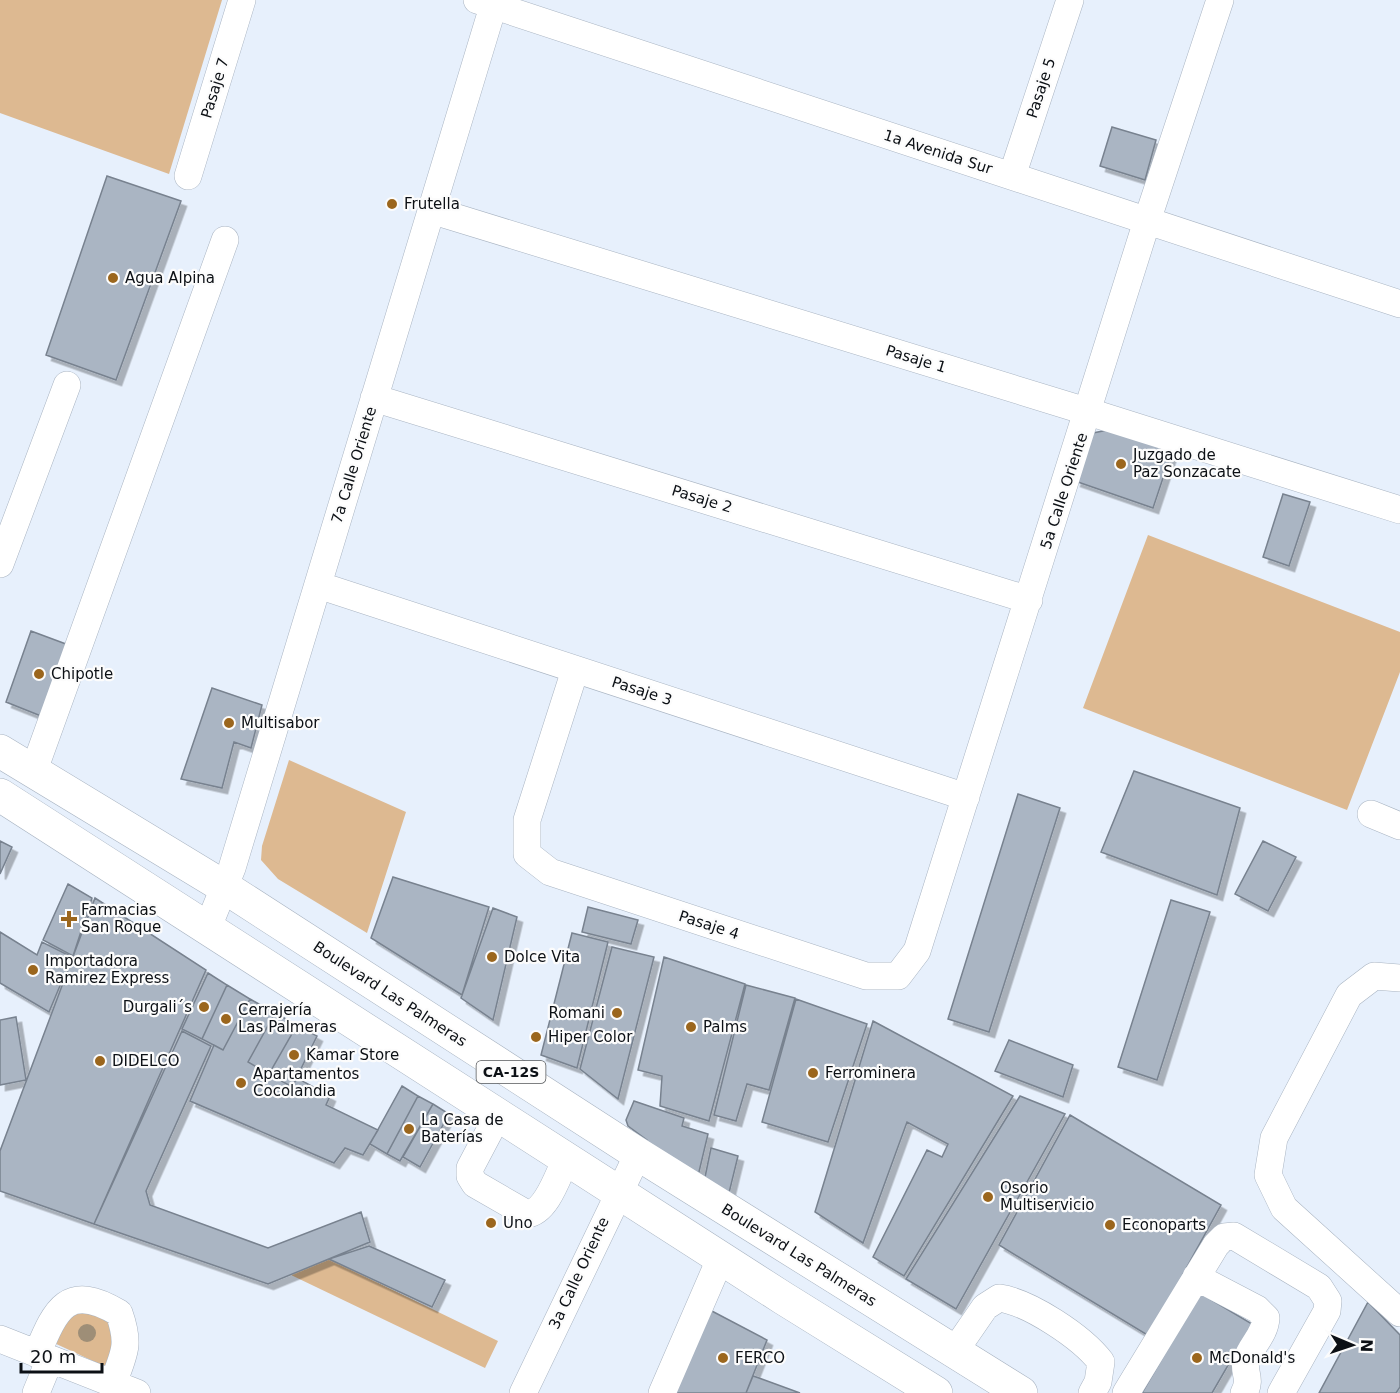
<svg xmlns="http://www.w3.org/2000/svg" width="1400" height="1393" viewBox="0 0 1400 1393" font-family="'DejaVu Sans',sans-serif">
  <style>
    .green { fill: #ddb991 }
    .building { fill: #aab5c3; stroke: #78828f; stroke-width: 1.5; filter: url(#shadow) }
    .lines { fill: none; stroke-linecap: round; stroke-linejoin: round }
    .minor-casing { stroke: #a9b4c2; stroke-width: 28 }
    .major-casing { stroke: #a9b4c2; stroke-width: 34 }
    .minor { stroke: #fff; stroke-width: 27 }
    .major { stroke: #fff; stroke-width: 33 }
    .tree { fill: #9e8e77 }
    .poi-dot { fill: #9b661d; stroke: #fcfcfc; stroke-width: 2 }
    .labels { text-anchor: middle; stroke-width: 4.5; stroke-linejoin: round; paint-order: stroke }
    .shield { fill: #fcfcfc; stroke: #54575a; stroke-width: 1.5 }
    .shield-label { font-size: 14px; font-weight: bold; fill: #0c1015 }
    .street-label { font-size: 15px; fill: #0c1015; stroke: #fcfcfc }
    .poi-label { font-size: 15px; fill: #0c1015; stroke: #fcfcfc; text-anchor: start }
  </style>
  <defs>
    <filter id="shadow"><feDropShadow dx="5.5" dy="5.5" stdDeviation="0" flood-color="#0004"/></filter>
  </defs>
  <rect width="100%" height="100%" fill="#e7f0fc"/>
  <path class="green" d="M0 0H222L169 174 0 113Z
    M1148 535 1400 632V672L1347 810 1083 708Z
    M289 760 406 812 367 933 278 879 261 860 262 846Z
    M329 1259 498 1341 485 1368 291 1275Z
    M76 1305 117 1325 108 1368 52 1342Z"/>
  <path class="building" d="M1112 127 1156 140 1145 180 1100 166Z
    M107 176 181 201 116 380 46 355Z
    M1113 429 1173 448 1153 508 1075 481 1093 433Z
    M1283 494 1310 502 1289 566 1263 557Z
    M31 631 74 647 46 718 6 702Z
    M212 688 262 705 251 748 234 742 222 788 181 779Z
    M1134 771 1240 808 1217 895 1101 852Z
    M1018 794 1060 808 989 1032 948 1019Z
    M0 841 12 847 0 874Z
    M1263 841 1296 857 1268 911 1235 894Z
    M393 877 489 907 462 995 371 938Z
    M68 884 92 898 73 956 43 940Z
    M95 898 206 970 94 1224 0 1191V1151Z
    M1171 900 1210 912 1157 1080 1118 1067Z
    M588 907 638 920 631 944 582 932Z
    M493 908 517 917 493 1020 461 998Z
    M0 932 37 955 42 942 72 957 49 1012 0 983Z
    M572 933 608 942 577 1068 541 1055Z
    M612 947 654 957 618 1099 580 1069Z
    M664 957 745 984 709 1121 660 1106 662 1076 638 1070Z
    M208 973 227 985 202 1039 182 1029Z
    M227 985 250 999 223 1050 202 1039Z
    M746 985 795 998 769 1090 747 1084 736 1121 714 1115Z
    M250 999 275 1013 248 1062 292 1087 297 1078 330 1096 326 1105 378 1130 363 1155 345 1148 334 1163 190 1101 214 1045 223 1050Z
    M796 999 867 1024 828 1142 762 1122Z
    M275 1013 297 1025 269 1074 248 1062Z
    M16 1017 26 1080 0 1085V1020Z
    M873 1021 1013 1096 904 1276 873 1257 927 1150 942 1157 948 1144 907 1122 863 1243 815 1212Z
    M297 1025 317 1036 292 1087 269 1074Z
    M182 1031 211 1046 146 1191 150 1205 268 1248 361 1212 370 1242 268 1284 94 1224Z
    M1009 1040 1073 1065 1063 1097 995 1071Z
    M402 1086 418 1096 387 1154 370 1144Z
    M418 1096 433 1104 400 1161 387 1154Z
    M1020 1096 1065 1114 956 1309 906 1279Z
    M634 1101 684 1118 682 1126 708 1134 698 1176 646 1146 647 1140 628 1126 626 1120Z
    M433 1104 449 1114 420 1167 403 1157Z
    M1070 1115 1221 1205 1149 1336 999 1245Z
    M711 1148 738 1156 728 1197 704 1182Z
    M369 1246 445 1280 432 1307 329 1259Z
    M1200 1293 1252 1324 1212 1393H1142Z
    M1368 1302 1400 1335V1387L1396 1393H1319Z
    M708 1309 767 1340 746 1393H670Z
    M753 1376 759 1378 800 1393H746Z"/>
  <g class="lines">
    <defs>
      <path id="minor" d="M477 0 1400 304
        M188 176 242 0
        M1012 176 1070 0
        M431 210 1089 412 1400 510
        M374 398 1029 600
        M0 564 67 385
        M318 585 966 797
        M575 670 527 820V854L550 872 866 976H898L917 951 1147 221 1220 0
        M34 770 225 240
        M1371 814 1400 826
        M208 927 232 868 495 0
        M1400 978 1374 976 1349 995 1274 1138 1268 1175 1284 1208 1400 1313
        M498 1115 470 1168V1176L475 1184 527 1214C547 1212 558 1175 566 1159
        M1196 1277 1257 1309 1266 1318C1265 1335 1251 1345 1246 1361 1243 1373 1252 1378 1244 1393
        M0 1339 137 1393
        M954 1352 985 1307 999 1298C1029 1302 1082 1337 1101 1362L1098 1382 1092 1393
        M37 1354C56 1309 67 1282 119 1313 130 1344 125 1352 113 1383
        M36 1393 50 1359
        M523 1393 638 1154
        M662 1393 721 1257
        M1126 1393 1216 1245 1224 1237 1234 1236 1319 1287 1328 1301 1327 1311 1281 1393"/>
      <path id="major" d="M0 751 226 888 638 1154 1021 1393
        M0 795 783 1298 936 1393"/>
    </defs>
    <use href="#minor" class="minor-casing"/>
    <use href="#major" class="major-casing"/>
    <use href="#minor" class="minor"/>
    <use href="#major" class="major"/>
  </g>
  <circle class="tree" cx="87" cy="1333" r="9"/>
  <g class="poi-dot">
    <circle cx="392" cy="204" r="6"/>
    <circle cx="113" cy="278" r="6"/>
    <circle cx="1121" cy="464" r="6"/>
    <circle cx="39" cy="674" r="6"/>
    <circle cx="229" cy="723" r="6"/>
    <path d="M66 910h6v6h6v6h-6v6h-6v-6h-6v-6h6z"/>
    <circle cx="492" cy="957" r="6"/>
    <circle cx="33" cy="970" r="6"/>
    <circle cx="204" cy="1007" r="6"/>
    <circle cx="617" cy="1013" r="6"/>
    <circle cx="226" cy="1019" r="6"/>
    <circle cx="691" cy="1027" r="6"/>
    <circle cx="536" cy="1037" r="6"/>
    <circle cx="294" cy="1055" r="6"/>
    <circle cx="100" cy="1061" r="6"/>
    <circle cx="813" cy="1073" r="6"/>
    <circle cx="241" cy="1083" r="6"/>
    <circle cx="409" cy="1129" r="6"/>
    <circle cx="988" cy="1197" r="6"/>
    <circle cx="491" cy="1223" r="6"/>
    <circle cx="1110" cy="1225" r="6"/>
    <circle cx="723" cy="1358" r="6"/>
    <circle cx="1197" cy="1358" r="6"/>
  </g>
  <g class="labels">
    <rect class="shield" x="476.5" y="1061" width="69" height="22" rx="4.5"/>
    <g class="shield-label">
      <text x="511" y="1077">CA-12S</text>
    </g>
    <g class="street-label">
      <text transform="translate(215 88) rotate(-73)" y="5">Pasaje 7</text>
      <text transform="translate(1041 88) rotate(-72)" y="5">Pasaje 5</text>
      <text transform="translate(938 152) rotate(18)" y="5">1a Avenida Sur</text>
      <text transform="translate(916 359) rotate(17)" y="5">Pasaje 1</text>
      <text transform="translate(354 465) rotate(-73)" y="5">7a Calle Oriente</text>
      <text transform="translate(1064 491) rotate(-72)" y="5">5a Calle Oriente</text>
      <text transform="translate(702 499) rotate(17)" y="5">Pasaje 2</text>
      <text transform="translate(642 691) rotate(18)" y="5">Pasaje 3</text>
      <text transform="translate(709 925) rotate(18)" y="5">Pasaje 4</text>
      <text transform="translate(390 994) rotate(33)" y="5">Boulevard Las Palmeras</text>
      <text transform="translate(799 1255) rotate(32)" y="5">Boulevard Las Palmeras</text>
      <text transform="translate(579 1273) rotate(-65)" y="5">3a Calle Oriente</text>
    </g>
    <g class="poi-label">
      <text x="404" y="209">Frutella</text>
      <text x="125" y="283">Agua Alpina</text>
      <text x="1133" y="460">Juzgado de<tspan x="1133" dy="17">Paz Sonzacate</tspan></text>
      <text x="51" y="679">Chipotle</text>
      <text x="241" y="728">Multisabor</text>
      <text x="81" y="915">Farmacias<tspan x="81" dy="17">San Roque</tspan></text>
      <text x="504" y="962">Dolce Vita</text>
      <text x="45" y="966">Importadora<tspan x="45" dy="17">Ramirez Express</tspan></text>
      <text x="192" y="1012" text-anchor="end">Durgali´s</text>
      <text x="238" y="1015">Cerrajería<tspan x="238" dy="17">Las Palmeras</tspan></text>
      <text x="605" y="1018" text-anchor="end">Romani</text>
      <text x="703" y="1032">Palms</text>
      <text x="548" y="1042">Hiper Color</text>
      <text x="306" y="1060">Kamar Store</text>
      <text x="112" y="1066">DIDELCO</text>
      <text x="825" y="1078">Ferrominera</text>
      <text x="253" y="1079">Apartamentos<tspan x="253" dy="17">Cocolandia</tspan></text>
      <text x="421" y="1125">La Casa de<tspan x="421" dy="17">Baterías</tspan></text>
      <text x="1000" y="1193">Osorio<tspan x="1000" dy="17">Multiservicio</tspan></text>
      <text x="503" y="1228">Uno</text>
      <text x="1122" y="1230">Econoparts</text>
      <text x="735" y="1363">FERCO</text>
      <text x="1209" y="1363">McDonald's</text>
    </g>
  </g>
  <g transform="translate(1352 1345) rotate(92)" stroke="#fcfcfc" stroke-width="4.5" paint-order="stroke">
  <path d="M0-4.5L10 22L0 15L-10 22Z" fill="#0c1015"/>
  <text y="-9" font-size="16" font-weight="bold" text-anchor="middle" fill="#0c1015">N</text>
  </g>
  <path d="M21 1363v9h81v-9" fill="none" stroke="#0c1015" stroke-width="3"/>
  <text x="30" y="1363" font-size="18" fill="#0c1015" stroke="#fcfcfc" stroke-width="4.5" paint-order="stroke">20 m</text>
</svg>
